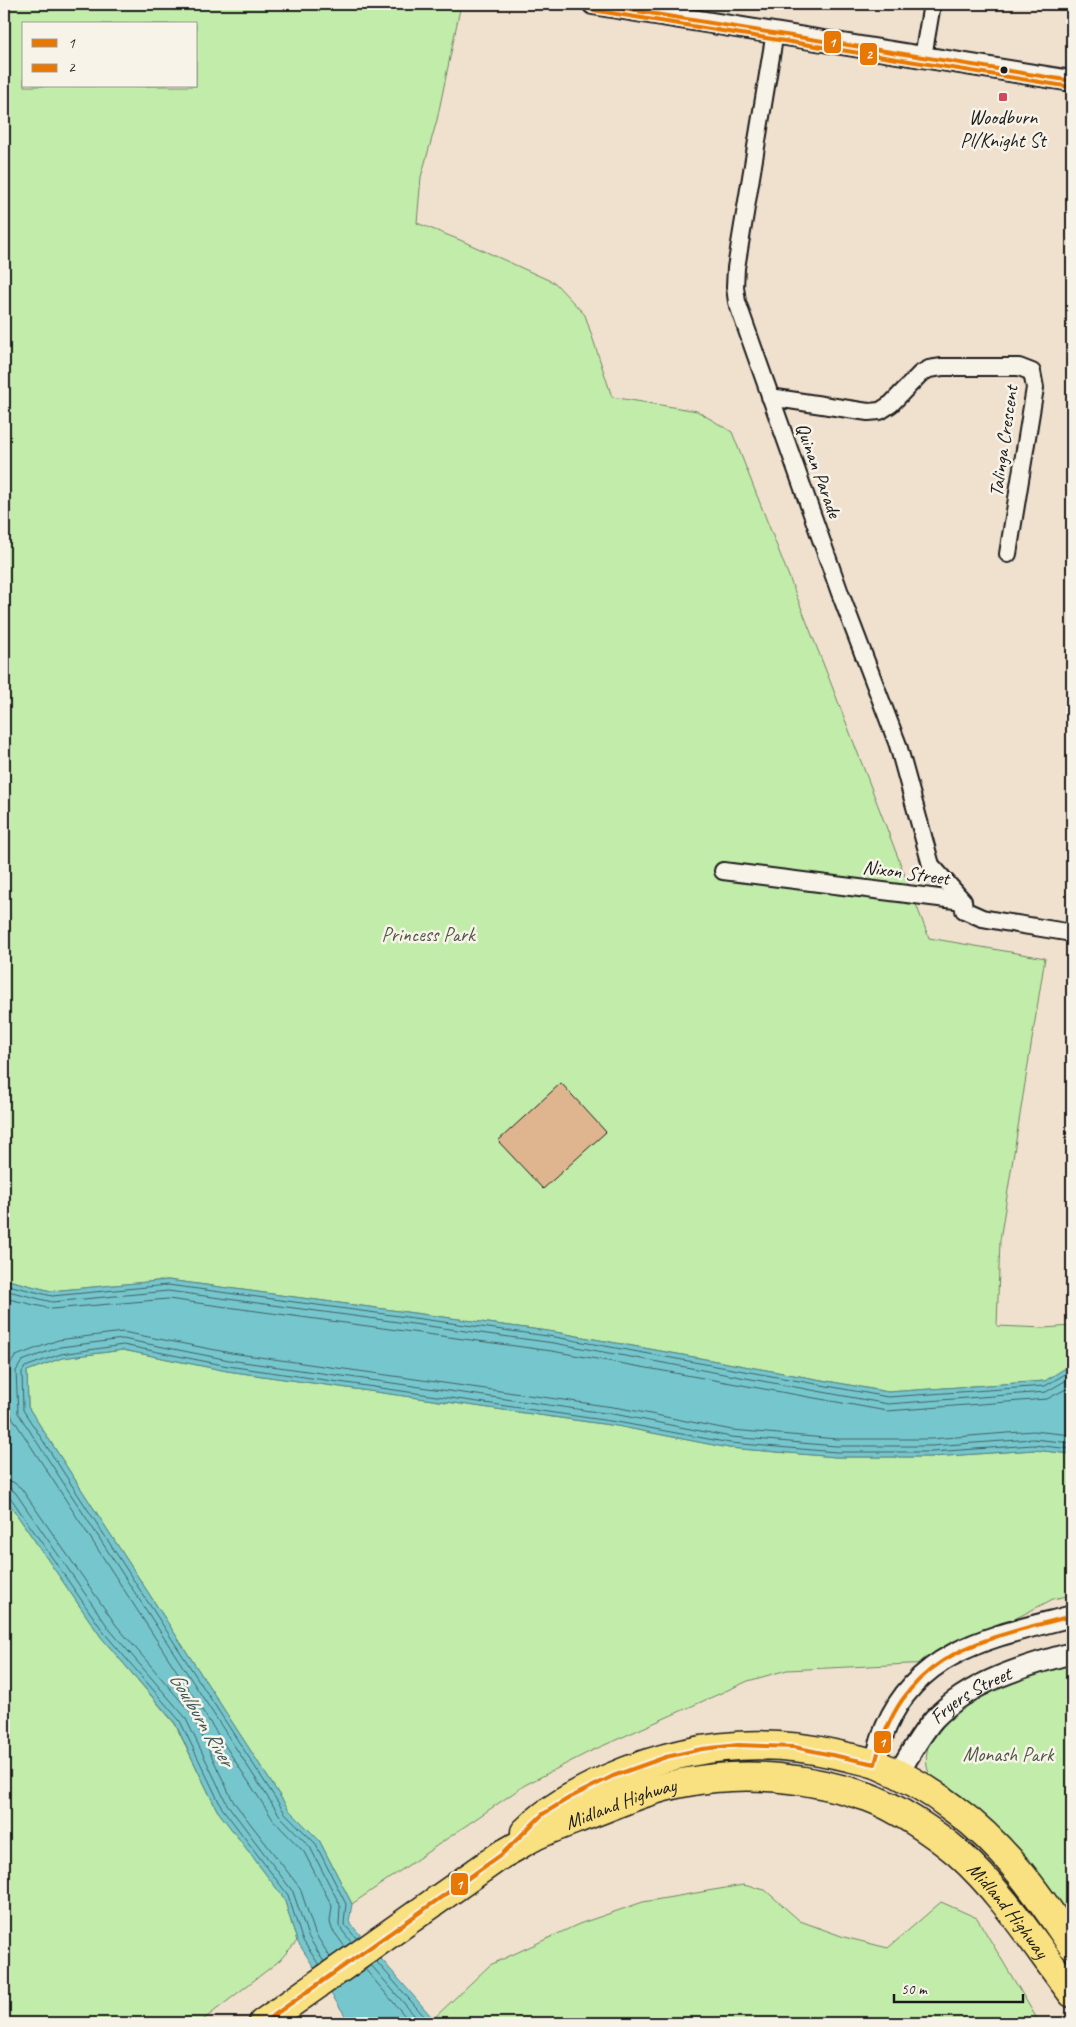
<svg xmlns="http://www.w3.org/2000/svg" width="1076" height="2027" viewBox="0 0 1076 2027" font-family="Caveat,sans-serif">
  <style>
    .green { fill: #c1eca9; stroke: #6e8462; fill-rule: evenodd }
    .water { fill: #76c7cd; stroke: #528386 }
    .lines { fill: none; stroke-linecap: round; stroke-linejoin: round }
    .shore { stroke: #406063; stroke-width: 1 }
    .building { fill: #dfb590; stroke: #1c1c1c }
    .minor-casing { stroke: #1c1c1c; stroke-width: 20 }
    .tertiary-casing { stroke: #1c1c1c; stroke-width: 24 }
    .trunk-casing { stroke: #1c1c1c; stroke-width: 31 }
    .minor { stroke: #f7f3e8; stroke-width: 16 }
    .tertiary { stroke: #f7f3e8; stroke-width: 20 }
    .trunk { stroke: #f9e181; stroke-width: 28 }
    .bus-1-casing { stroke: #f7f3e8; stroke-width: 8 }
    .bus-2-casing { stroke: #f7f3e8; stroke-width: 8 }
    .bus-1 { stroke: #e87803; stroke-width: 4 }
    .bus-2 { stroke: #e87803; stroke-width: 4 }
    .bus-dot { fill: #1c1c1c; stroke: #f7f3e8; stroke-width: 2 }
    .poi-dot { fill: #d1495b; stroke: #f7f3e8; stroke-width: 2 }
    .labels { text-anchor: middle; stroke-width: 5; stroke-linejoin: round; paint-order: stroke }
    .poi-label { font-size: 20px; fill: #1c1c1c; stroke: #f7f3e8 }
    .street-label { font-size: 20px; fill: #1c1c1c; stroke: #f7f3e8 }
    .park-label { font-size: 20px; fill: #4e5a46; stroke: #f7f3e8 }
    .water-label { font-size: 21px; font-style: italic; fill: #3c585a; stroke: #f7f3e8 }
    .line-badge { stroke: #f7f3e8; stroke-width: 2 }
    .badge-label { font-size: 14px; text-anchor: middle; font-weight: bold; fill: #fff }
  </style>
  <rect width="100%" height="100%" fill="#f0e0ce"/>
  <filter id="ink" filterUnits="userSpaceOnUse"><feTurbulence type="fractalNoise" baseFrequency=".02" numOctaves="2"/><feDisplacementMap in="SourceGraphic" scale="10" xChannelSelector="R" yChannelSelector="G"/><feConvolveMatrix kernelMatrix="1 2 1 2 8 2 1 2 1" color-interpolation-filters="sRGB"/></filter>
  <g filter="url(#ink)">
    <path class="green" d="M4 4H461L437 120 421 177 417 223 460 240 555 283 585 315 612 397 697 411 732 432 832 686 929 938 1045 958 1000 1240 997 1326 1044 1328 1072 1326V1364L1045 1381 888 1392 555 1332 168 1280 51 1291 4 1279ZM24 24H196V86H24Z
      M123 1350 227 1371 617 1426 729 1448 836 1457H932L1034 1450 1072 1454V1595L1053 1599 930 1663 787 1670 748 1681 589 1752 525 1785 352 1904 319 1840 289 1810 28 1407 27 1371 62 1358Z
      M4 1496 101 1637 175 1724 217 1810 284 1898 297 1941 279 1961 199 2023H4Z
      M1072 1663V1924L930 1776C909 1727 983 1690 1020 1677 1037 1672 1055 1668 1072 1663Z
      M743 1885 765 1890 800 1921 844 1937 888 1948 941 1902 977 1918 1036 2017 1038 2023H437L433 2019 490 1965 579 1924 643 1902Z"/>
    <path class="water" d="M4 1279 51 1291 168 1280 555 1332 888 1392 1045 1381 1072 1364V1454L1034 1450 932 1457H836L729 1448 617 1426 227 1371 123 1350 62 1358 27 1371 28 1407 289 1810 319 1840 352 1904 349 1922 437 2023H350L297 1941 284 1898 217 1810 175 1723 101 1637 4 1496Z"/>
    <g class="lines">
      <path class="shore" d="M4 1284 52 1296 168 1285 555 1337 888 1397 1045 1386 1072 1370
        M4 1290 52 1302 168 1291 554 1343 888 1404 1046 1392 1072 1377
        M4 1298 52 1309 168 1299 552 1351 887 1411 1047 1399 1072 1386
        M4 1480 13 1482 21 1488 116 1625 191 1713 233 1801 300 1888 315 1933 330 1957
        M4 1488 10 1489 15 1492 110 1630 185 1717 227 1804 293 1892 308 1936 324 1962
        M4 1494 10 1497 105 1634 180 1721 222 1808 288 1895 302 1939 319 1965
        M357 1939 344 1924 346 1904 315 1843 285 1813 23 1410 22 1372 25 1367 61 1354 123 1345 228 1366 617 1422 730 1443 836 1452H932L1033 1445 1072 1449
        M351 1942 339 1926 340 1905 310 1847 280 1816 18 1413 16 1371 22 1361 60 1347 123 1339 229 1360 619 1415 731 1437 836 1446H931L1033 1439 1072 1443
        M345 1947 332 1929 330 1922 332 1906 304 1852 274 1821 12 1417 9 1408 8 1371 10 1364 16 1356 58 1340 123 1332 231 1353 620 1408 732 1430 837 1439H931L1033 1431 1072 1435
        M376 1961 430 2023
        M371 1965 421 2023
        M365 1969 411 2023"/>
    </g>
    <path class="building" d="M561 1083 606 1132 543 1189 498 1141Z"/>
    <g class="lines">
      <defs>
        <path id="minor" d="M775 32 736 268 735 287 737 302 840 593 898 745 931 865 963 901
          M923 57 932 4
          M770 397 868 412 880 411 891 404 920 374 929 369 942 367H1019L1032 372 1035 388 1008 554
          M723 871 963 901
          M963 901 964 910 982 918 1004 922 1072 933"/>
        <g id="tertiary">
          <path d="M593 4 1072 81"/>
          <path d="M875 1764C878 1752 881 1739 886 1727 920 1647 998 1636 1072 1616"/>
          <path id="s1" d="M898 1774C909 1756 920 1735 934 1719 969 1682 1024 1666 1072 1653"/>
        </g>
        <g id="trunk">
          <path d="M525 1832C549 1808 577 1793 607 1779 681 1746 760 1736 839 1755 851 1758 864 1760 876 1764 903 1775 931 1791 954 1809 1004 1845 1038 1894 1072 1945"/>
          <path id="s2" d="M263 2023 501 1855C513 1849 525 1841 537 1835 554 1827 572 1821 590 1814 621 1802 650 1789 682 1783 744 1770 809 1777 868 1797 896 1807 936 1834 958 1853 1003 1893 1036 1946 1072 1993"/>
        </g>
      </defs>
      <use href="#minor" class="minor-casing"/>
      <use href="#tertiary" class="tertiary-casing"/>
      <use href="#trunk" class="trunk-casing"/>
      <use href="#minor" class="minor"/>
      <use href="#tertiary" class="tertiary"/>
      <use href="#trunk" class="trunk"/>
      <defs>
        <path id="bus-1" d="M593 4 1072 81
          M263 2023 501 1855 543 1814 569 1798 613 1776 666 1757 702 1749 738 1745 794 1747 875 1764C902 1654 975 1641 1072 1616"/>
        <path id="bus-2" d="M592 10 1071 87"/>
      </defs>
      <use href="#bus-1" class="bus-1-casing"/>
      <use href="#bus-2" class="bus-2-casing"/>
      <use href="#bus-1" class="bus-1"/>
      <use href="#bus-2" class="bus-2"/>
    </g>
  </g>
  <circle class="bus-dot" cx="1004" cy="70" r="4.5"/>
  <rect class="poi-dot" x="998" y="92" width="10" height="10" rx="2.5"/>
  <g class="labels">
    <g class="poi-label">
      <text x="1003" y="124">Woodburn<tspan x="1003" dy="23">Pl/Knight St</tspan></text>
    </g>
    <g class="street-label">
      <text transform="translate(1003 441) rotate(-82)" y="7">Talinga Crescent</text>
      <text transform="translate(819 470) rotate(70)" y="7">Quinan Parade</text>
      <text transform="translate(906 872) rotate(8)" y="7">Nixon Street</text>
      <text dy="7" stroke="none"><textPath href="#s1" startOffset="110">Fryers Street</textPath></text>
      <text dy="7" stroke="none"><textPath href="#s2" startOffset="422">Midland Highway</textPath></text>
      <text dy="7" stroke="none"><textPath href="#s2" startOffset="858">Midland Highway</textPath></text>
    </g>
    <g class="park-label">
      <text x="428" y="941">Princess Park</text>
      <text x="1008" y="1761">Monash Park</text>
    </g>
    <g class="water-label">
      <text transform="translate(202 1719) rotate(59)" y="7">Goulburn River</text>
    </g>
  </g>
  <g class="line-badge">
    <rect x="823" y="30" width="19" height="24" rx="5" fill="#e87803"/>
    <rect x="859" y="42" width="19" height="24" rx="5" fill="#e87803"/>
    <rect x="873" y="1730" width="19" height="24" rx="5" fill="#e87803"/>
    <rect x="450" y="1872" width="19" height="24" rx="5" fill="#e87803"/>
  </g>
  <g class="badge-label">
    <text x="832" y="47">1</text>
    <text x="869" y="59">2</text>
    <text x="882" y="1747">1</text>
    <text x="459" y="1889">1</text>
  </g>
  <rect width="1076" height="2027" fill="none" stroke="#f7f3e8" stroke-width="20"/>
  <rect x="10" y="10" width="1056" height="2007" fill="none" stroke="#1c1c1c" stroke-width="2" filter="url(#ink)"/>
  <rect x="22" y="22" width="175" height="65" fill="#f7f3e8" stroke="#9f9d96"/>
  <rect x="32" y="39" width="25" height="8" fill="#e87803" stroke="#9f9d96"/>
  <text x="68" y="48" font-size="15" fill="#1c1c1c">1</text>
  <rect x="32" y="64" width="25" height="8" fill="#e87803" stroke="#9f9d96"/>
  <text x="68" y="72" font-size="15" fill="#1c1c1c">2</text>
  <path d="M894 1994v8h129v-8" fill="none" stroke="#1c1c1c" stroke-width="2.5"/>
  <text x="901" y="1994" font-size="15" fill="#1c1c1c" stroke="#f7f3e8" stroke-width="4" paint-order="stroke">50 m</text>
</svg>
